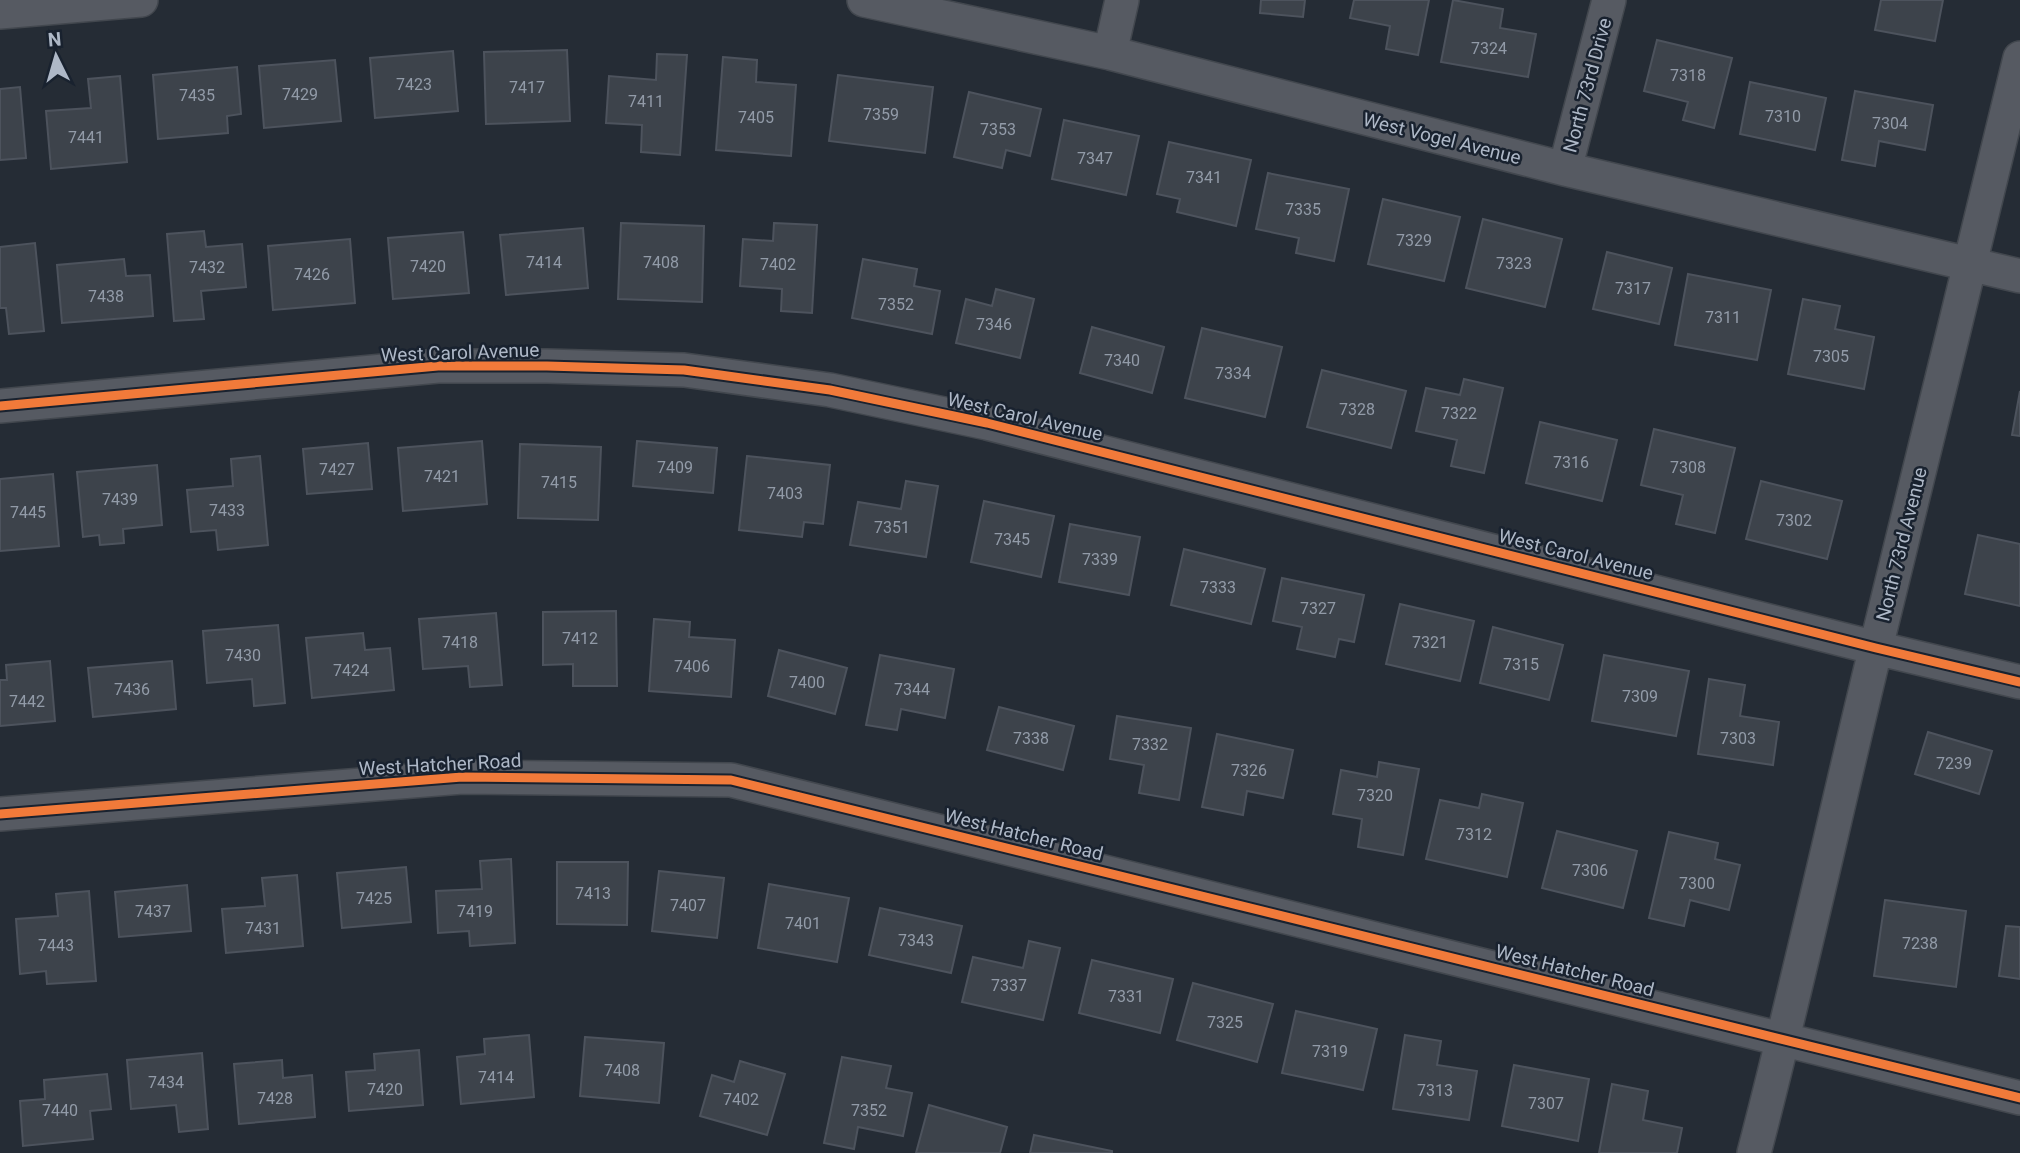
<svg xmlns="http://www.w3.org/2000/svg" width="2020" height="1153" viewBox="0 0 2020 1153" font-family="Roboto,sans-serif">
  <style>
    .building { fill: #3d434b; stroke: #4d535d; stroke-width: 2 }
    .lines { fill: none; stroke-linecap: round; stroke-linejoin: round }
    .minor-casing { stroke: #42474e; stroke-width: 36 }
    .minor { stroke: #565a62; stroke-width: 33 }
    .cycleway-casing { stroke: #19222f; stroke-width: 13 }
    .cycleway { stroke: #f17a3a; stroke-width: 9 }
    .labels { text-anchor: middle; stroke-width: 5; stroke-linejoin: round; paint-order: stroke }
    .number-label { font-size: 16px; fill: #929ba8 }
    .street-label { font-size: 19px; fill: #aeb8c7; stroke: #19222f }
  </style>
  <rect width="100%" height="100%" fill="#252c35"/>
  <path class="building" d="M1261 0H1305L1303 17 1260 13Z
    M1354 0H1429L1418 55 1386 49 1390 26 1350 18Z
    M1453 0 1503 9 1500 28 1536 34 1528 77 1441 62Z
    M1881 0H1943L1935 41 1875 30Z
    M1657 40 1732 58 1714 128 1683 120 1688 102 1644 91Z
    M567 50 570 121 486 124 484 52Z
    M453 51 458 111 375 118 370 58Z
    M657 54 687 55 680 155 641 152 642 125 606 123 609 76 656 80Z
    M723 57 757 60 756 82 796 85 791 156 716 150Z
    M335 60 341 121 264 128 259 66Z
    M237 67 241 114 227 116 228 133 158 139 153 75Z
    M838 75 933 87 925 153 829 141Z
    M120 76 127 162 51 169 46 111 91 108 88 79Z
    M1750 82 1826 98 1815 150 1740 134Z
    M20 87 26 158 0 160V89Z
    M1855 91 1933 105 1925 150 1879 141 1875 166 1842 160Z
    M969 92 1041 109 1030 156 1006 150 1002 168 954 157Z
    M1064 120 1139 136 1126 195 1052 179Z
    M1169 142 1251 160 1236 226 1177 212 1180 199 1157 194Z
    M1268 173 1349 189 1334 261 1296 253 1299 238 1256 229Z
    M1383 199 1460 217 1444 281 1368 264Z
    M1483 219 1562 239 1545 307 1466 288Z
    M621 223 704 226 702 302 618 299Z
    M774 223 817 225 812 313 781 311 782 289 740 286 743 239 773 241Z
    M583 228 588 288 506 295 500 235Z
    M204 231 206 247 242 244 246 287 201 291 204 319 174 321 167 234Z
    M463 232 469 293 393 299 388 238Z
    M350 239 355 303 273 310 268 246Z
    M35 243 44 331 9 334 6 308H0V247Z
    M1607 252 1672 268 1659 324 1593 309Z
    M124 259 126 276 150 275 153 316 62 323 57 265Z
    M863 259 917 269 914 286 940 291 932 334 852 318Z
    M1688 274 1771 290 1757 360 1675 345Z
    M996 289 1034 299 1020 358 956 343 966 299 992 306Z
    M1803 299 1840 306 1835 329 1874 337 1864 389 1788 374Z
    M1092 327 1164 347 1152 393 1080 373Z
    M1202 328 1282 347 1265 417 1185 398Z
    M1322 370 1406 391 1391 448 1307 427Z
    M1464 379 1503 388 1484 473 1451 466 1457 440 1416 431 1426 388 1460 395Z
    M2020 391V436L2012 435Z
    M1540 422 1617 440 1602 501 1526 483Z
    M1654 429 1735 448 1715 533 1676 524 1683 495 1641 485Z
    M482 441 487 504 403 511 398 448Z
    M637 441 717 448 713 493 633 486Z
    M368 443 372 489 307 494 303 449Z
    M520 444 601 447 598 520 518 518Z
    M260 456 268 545 218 550 216 530 191 532 187 490 233 486 231 459Z
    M747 456 830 465 823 524 804 522 802 537 739 530Z
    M157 465 162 525 123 529 124 543 100 545 99 535 83 537 77 472Z
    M53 474 59 546 0 551V479Z
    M906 481 938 486 926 557 850 545 858 502 901 509Z
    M1761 481 1842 501 1827 559 1746 539Z
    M984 501 1054 516 1041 577 971 562Z
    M1070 524 1140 537 1129 595 1059 582Z
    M1978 535 2020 544V606L1965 594Z
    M1184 549 1265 569 1251 624 1171 605Z
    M1282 578 1364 595 1354 642 1339 639 1335 657 1297 649 1302 627 1273 621Z
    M1400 604 1474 621 1460 681 1386 664Z
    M616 611 617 686H573V664L543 665V612Z
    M496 613 502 685 470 687 468 666 423 669 419 619Z
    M654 619 690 622 689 637 735 640 731 697 649 691Z
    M278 625 285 703 254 706 252 679 207 683 203 631Z
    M1493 627 1563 645 1549 700 1480 683Z
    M363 633 365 650 390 648 394 690 312 698 306 638Z
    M779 650 847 668 835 714 768 696Z
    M880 655 954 669 945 718 901 709 897 730 866 725Z
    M1604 655 1689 671 1676 736 1592 721Z
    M50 661 55 721 0 726V680H7L6 665Z
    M172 661 176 709 93 717 88 668Z
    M1709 679 1745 685 1740 716 1779 722 1773 765 1698 754Z
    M999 707 1074 726 1063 770 987 750Z
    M1117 716 1191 728 1179 800 1139 793 1144 765 1110 759Z
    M1928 732 1992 751 1979 794 1915 774Z
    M1217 734 1293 750 1283 798 1247 791 1243 815 1202 807Z
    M1379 762 1419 769 1403 855 1358 847 1362 819 1333 814 1341 770 1377 777Z
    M1482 794 1523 803 1507 877 1426 859 1440 800 1479 808Z
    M1557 831 1637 851 1623 908 1542 888Z
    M1669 832 1718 843 1715 859 1740 865 1729 910 1690 900 1684 926 1649 918Z
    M511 859 515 943 470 946 469 931 438 933 436 891 482 889 480 861Z
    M557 862H628L627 925 557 924Z
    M406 867 411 922 342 928 337 873Z
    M659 871 724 878 717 938 652 931Z
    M297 875 303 946 226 953 222 909 265 906 262 878Z
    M769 884 849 898 837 962 758 948Z
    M187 885 191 931 119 937 115 892Z
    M89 891 96 981 47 984 46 971 20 974 16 919 58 916 56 894Z
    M1885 900 1966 911 1956 987 1874 976Z
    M880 908 962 926 951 973 869 955Z
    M2006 926 2020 927V979L1999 976Z
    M1029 941 1060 948 1043 1020 962 1002 973 957 1023 968Z
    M1092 960 1173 979 1160 1033 1079 1013Z
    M1193 983 1273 1004 1257 1062 1177 1040Z
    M1296 1011 1377 1029 1363 1090 1282 1073Z
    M529 1035 534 1097 461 1104 457 1057 485 1054 484 1039Z
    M1405 1035 1441 1041 1437 1065 1477 1071 1469 1120 1393 1109Z
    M585 1037 664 1043 659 1103 580 1096Z
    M419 1050 423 1105 349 1111 346 1072 375 1070 374 1054Z
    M202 1053 208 1129 179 1132 176 1105 131 1109 127 1060Z
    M842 1057 891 1066 886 1088 912 1093 903 1136 858 1127 854 1149 824 1143Z
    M282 1060 283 1078 312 1075 315 1117 239 1124 234 1064Z
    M740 1061 785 1074 767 1135 700 1116 712 1075 734 1082Z
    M1514 1065 1589 1079 1578 1141 1502 1126Z
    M107 1074 111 1109 90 1111 93 1139 23 1146 20 1101 45 1099 44 1080Z
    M1612 1084 1648 1091 1643 1120 1682 1128 1677 1153H1599Z
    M929 1105 1007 1127 1000 1153H916Z
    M1034 1135 1112 1151V1153H1030Z"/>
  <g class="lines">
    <defs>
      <path id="minor" d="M864 0 1110 53 1565 169 2020 276
        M0 12 141 0
        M1110 53 1122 0
        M1565 169 1609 0
        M0 406 438 366H547L684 370 830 390 987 423 1876 648 2020 682
        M0 814 462 777 731 780 2020 1098
        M1754 1153C1798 985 1835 815 1876 647 1924 450 1973 255 2020 58"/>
    </defs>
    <use href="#minor" class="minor-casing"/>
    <use href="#minor" class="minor"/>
    <defs>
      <path id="cycleway" d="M0 406 438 366H547L684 370 830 390 987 423 1876 648 2020 682
        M0 814 462 777 731 780 2020 1098"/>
    </defs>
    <use href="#cycleway" class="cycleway-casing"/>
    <use href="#cycleway" class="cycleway"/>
  </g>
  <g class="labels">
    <g class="number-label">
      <text x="1489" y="54">7324</text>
      <text x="1688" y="81">7318</text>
      <text x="414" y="90">7423</text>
      <text x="527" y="93">7417</text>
      <text x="300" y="100">7429</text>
      <text x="197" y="101">7435</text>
      <text x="646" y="107">7411</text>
      <text x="881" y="120">7359</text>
      <text x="1783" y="122">7310</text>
      <text x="756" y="123">7405</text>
      <text x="1890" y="129">7304</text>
      <text x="998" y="135">7353</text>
      <text x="86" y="143">7441</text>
      <text x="1095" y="164">7347</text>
      <text x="1204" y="183">7341</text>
      <text x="1303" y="215">7335</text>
      <text x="1414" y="246">7329</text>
      <text x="544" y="268">7414</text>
      <text x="661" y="268">7408</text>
      <text x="1514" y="269">7323</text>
      <text x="778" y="270">7402</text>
      <text x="428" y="272">7420</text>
      <text x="207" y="273">7432</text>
      <text x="312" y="280">7426</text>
      <text x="1633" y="294">7317</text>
      <text x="106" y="302">7438</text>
      <text x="896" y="310">7352</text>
      <text x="1723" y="323">7311</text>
      <text x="994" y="330">7346</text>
      <text x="1831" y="362">7305</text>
      <text x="1122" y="366">7340</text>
      <text x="1233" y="379">7334</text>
      <text x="1357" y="415">7328</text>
      <text x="1459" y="419">7322</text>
      <text x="1571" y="468">7316</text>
      <text x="675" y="473">7409</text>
      <text x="1688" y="473">7308</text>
      <text x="337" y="475">7427</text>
      <text x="442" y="482">7421</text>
      <text x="559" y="488">7415</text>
      <text x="785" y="499">7403</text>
      <text x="120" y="505">7439</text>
      <text x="227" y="516">7433</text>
      <text x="28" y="518">7445</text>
      <text x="1794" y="526">7302</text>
      <text x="892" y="533">7351</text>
      <text x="1012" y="545">7345</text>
      <text x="1100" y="565">7339</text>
      <text x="1218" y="593">7333</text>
      <text x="1318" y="614">7327</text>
      <text x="580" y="644">7412</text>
      <text x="460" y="648">7418</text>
      <text x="1430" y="648">7321</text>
      <text x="243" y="661">7430</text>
      <text x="1521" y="670">7315</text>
      <text x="692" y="672">7406</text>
      <text x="351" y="676">7424</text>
      <text x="807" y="688">7400</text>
      <text x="132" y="695">7436</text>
      <text x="912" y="695">7344</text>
      <text x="1640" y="702">7309</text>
      <text x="27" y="707">7442</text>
      <text x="1031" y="744">7338</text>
      <text x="1738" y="744">7303</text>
      <text x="1150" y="750">7332</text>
      <text x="1954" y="769">7239</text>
      <text x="1249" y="776">7326</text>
      <text x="1375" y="801">7320</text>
      <text x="1474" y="840">7312</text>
      <text x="1590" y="876">7306</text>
      <text x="1697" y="889">7300</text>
      <text x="593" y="899">7413</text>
      <text x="374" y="904">7425</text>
      <text x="688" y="911">7407</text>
      <text x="153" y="917">7437</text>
      <text x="475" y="917">7419</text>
      <text x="803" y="929">7401</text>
      <text x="263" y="934">7431</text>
      <text x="916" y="946">7343</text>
      <text x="1920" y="949">7238</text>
      <text x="56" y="951">7443</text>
      <text x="1009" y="991">7337</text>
      <text x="1126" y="1002">7331</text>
      <text x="1225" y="1028">7325</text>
      <text x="1330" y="1057">7319</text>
      <text x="622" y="1076">7408</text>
      <text x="496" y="1083">7414</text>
      <text x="166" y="1088">7434</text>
      <text x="385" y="1095">7420</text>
      <text x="1435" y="1096">7313</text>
      <text x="275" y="1104">7428</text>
      <text x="741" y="1105">7402</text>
      <text x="1546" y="1109">7307</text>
      <text x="60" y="1116">7440</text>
      <text x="869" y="1116">7352</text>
    </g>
    <g class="street-label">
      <text transform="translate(1587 85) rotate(-75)" y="7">North 73rd Drive</text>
      <text transform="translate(1442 138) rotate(14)" y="7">West Vogel Avenue</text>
      <text transform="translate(460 352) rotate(-2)" y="7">West Carol Avenue</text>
      <text transform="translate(1025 416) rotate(13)" y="7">West Carol Avenue</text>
      <text transform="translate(1901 544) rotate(-76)" y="7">North 73rd Avenue</text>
      <text transform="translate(1576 554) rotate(14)" y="7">West Carol Avenue</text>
      <text transform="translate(440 764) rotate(-3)" y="7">West Hatcher Road</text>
      <text transform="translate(1024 834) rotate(14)" y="7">West Hatcher Road</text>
      <text transform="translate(1575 970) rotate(14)" y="7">West Hatcher Road</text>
    </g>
  </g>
  <g transform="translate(56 56) rotate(355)" stroke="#19222f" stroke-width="5" paint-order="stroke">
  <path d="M0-5L12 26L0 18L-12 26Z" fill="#aeb8c7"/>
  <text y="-10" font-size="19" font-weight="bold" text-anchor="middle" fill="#aeb8c7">N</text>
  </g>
</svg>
